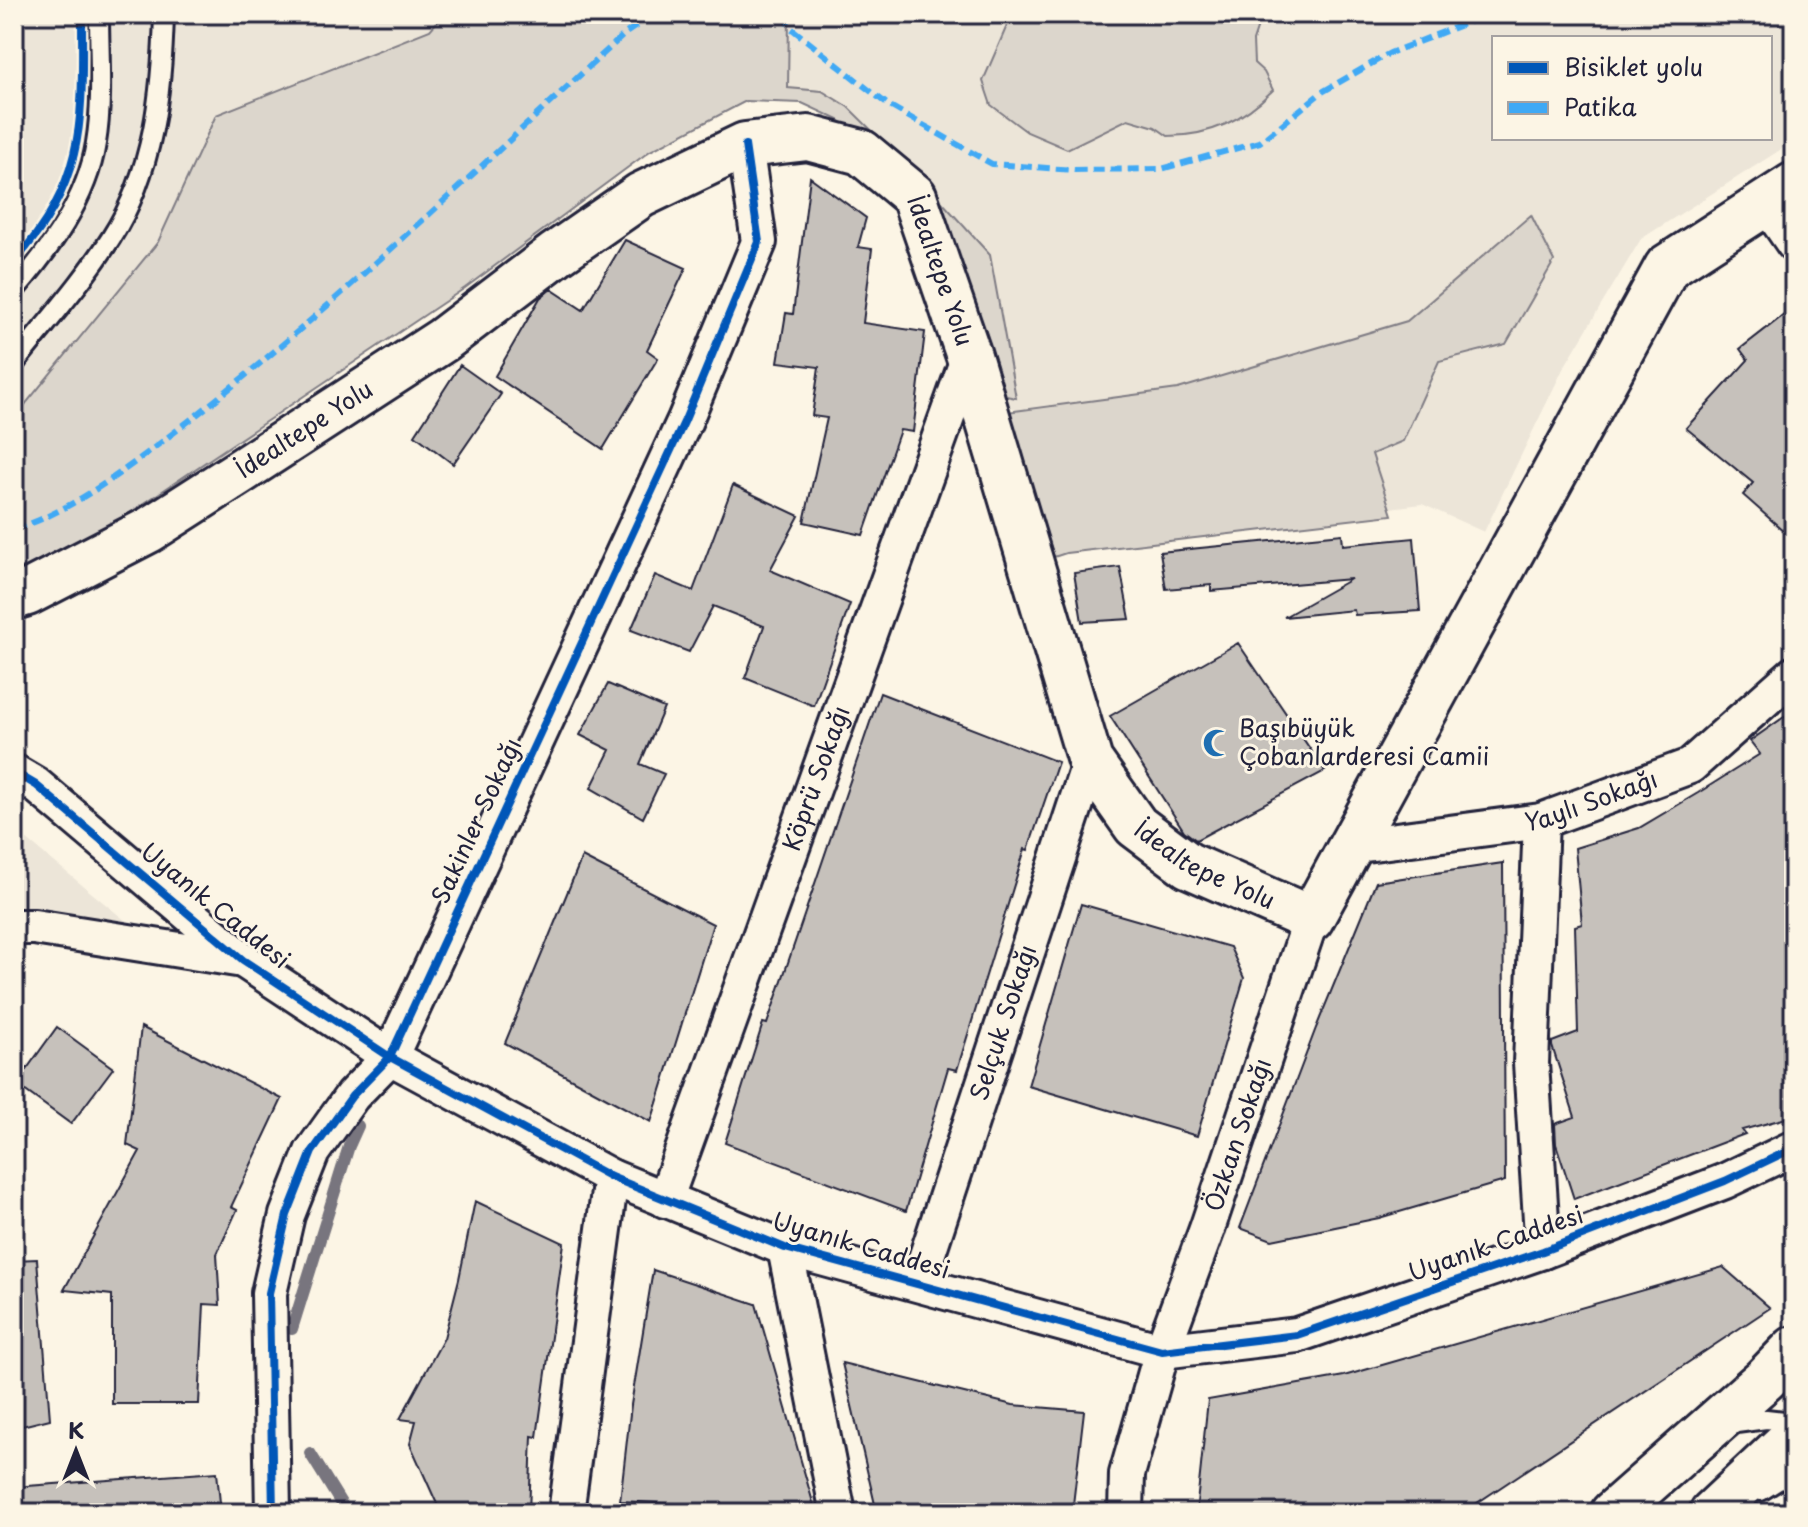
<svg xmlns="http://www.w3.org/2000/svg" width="1808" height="1527" viewBox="0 0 1808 1527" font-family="'Playpen Sans',sans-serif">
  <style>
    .built { fill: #ece5d8; fill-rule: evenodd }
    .green { fill: #dcd6cc; stroke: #7f7c84; stroke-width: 2 }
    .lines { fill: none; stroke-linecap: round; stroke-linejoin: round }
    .stream { stroke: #78757e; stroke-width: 12 }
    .building { fill: #c6c1bb; stroke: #22223b; stroke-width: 2 }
    .service-casing { stroke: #22223b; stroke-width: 24 }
    .minor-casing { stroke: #22223b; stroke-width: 40 }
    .secondary-casing { stroke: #22223b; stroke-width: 50 }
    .primary-casing { stroke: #22223b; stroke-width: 50 }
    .service { stroke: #fcf5e5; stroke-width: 18 }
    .minor { stroke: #fcf5e5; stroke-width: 34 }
    .secondary { stroke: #fcf5e5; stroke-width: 44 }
    .primary { stroke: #fcf5e5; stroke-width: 44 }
    .quiet { stroke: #3fa9f5; stroke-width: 6; stroke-dasharray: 12 6; stroke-linecap: butt }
    .cycleway-casing { stroke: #fcf5e5; stroke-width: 13 }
    .cycleway { stroke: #0057b8; stroke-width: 8 }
    .labels { text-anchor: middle; stroke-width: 6; stroke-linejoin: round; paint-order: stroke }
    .street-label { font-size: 24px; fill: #22223b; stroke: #fcf5e5 }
    .poi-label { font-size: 24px; fill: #22223b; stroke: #fcf5e5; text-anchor: start }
  </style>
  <rect width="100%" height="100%" fill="#fcf5e5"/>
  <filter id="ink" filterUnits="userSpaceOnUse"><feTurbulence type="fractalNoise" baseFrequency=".0125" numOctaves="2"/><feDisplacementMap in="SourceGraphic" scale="16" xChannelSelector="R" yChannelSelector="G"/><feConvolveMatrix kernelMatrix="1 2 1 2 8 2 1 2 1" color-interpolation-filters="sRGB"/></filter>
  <g filter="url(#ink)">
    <path class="built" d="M14 14H1794V141L1641 239 1563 369 1484 532 1422 504 1053 550 1023 415 991 393 848 107 737 93 14 550ZM1494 38H1770V138H1494Z
      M14 829 138 931 14 916Z"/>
    <path class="green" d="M444 14H789L788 88 822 91 848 107 923 181 990 255 1016 398 991 393 898 169 839 120 802 103 746 101 650 151 465 288 85 543 14 579V418L158 242 216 115 430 30Z
      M1012 14H1262L1253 41 1254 63 1264 72 1273 90C1243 120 1211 136 1168 136L1155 127 1128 119 1067 149 1027 132 991 105 983 81Z
      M1531 215 1554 261 1506 344 1439 361 1403 441 1372 454 1392 515 1066 553 1054 557 1007 412 1178 389 1407 321Z"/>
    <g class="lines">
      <path class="stream" d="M292 1329 349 1146 358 1126
        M310 1453 347 1513"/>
    </g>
    <path class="building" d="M810 177 866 218 858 247 872 249 863 323 925 332 913 432 900 430 863 535 804 522 827 418 812 416 819 367 778 362 786 313 793 314Z
      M625 240 686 268 647 350 658 358 603 449 495 376 540 298 551 289 583 310Z
      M1794 307V540L1743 495 1753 483 1686 428 1748 360 1740 349Z
      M460 365 501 394 453 464 415 435Z
      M733 485 799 516 770 570 850 604 814 706 745 678 764 626 713 606 689 652 631 630 655 575 693 591Z
      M1342 534 1343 545 1414 538 1420 611 1355 615 1354 610 1284 617 1351 579 1211 591V585L1166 589 1160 552Z
      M1120 567 1130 619 1082 622 1074 573Z
      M1238 643 1325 771 1196 840 1184 831 1110 716Z
      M608 684 664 708 640 764 664 774 643 818 591 788 610 750 580 735Z
      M880 693 1058 762 1028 850 1025 849 957 1070 948 1068 906 1211 725 1143 763 1023 767 1024Z
      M1794 710V1116L1742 1130 1745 1134 1574 1199 1556 1144 1555 1124 1575 1117 1552 1046V1042L1578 1032 1575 926 1582 924 1575 848 1639 828 1698 793 1760 754 1750 741Z
      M582 857 713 924 651 1122 505 1043Z
      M1503 863 1505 1181 1379 1218 1272 1240 1240 1228 1316 1028 1376 882Z
      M1081 904 1230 947 1244 978 1197 1136 1028 1086Z
      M57 1027 113 1068 71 1124 16 1084Z
      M141 1027 282 1099 231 1207 237 1210 217 1254 220 1305 204 1304 199 1404H112V1295L64 1290 140 1151 127 1145Z
      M475 1201 564 1243 537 1437 532 1436 529 1513H441L410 1444 416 1421 400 1419 444 1338 459 1279Z
      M37 1259 50 1419 14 1428V1260Z
      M1723 1267 1770 1308 1462 1513H1196L1208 1400 1344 1376Z
      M653 1270 756 1304 816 1513H713V1506L620 1501 631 1405Z
      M842 1363 1013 1405 1084 1411 1072 1513H877Z
      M217 1472 221 1513H14V1487Z"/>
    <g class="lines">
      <defs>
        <path id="service" d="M14 291C50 249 87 200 96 143 103 101 99 56 99 14
          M14 364C46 323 83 282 111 238 154 171 162 91 164 14
          M1729 1424 1766 1419 1794 1422
          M1761 1491 1794 1470"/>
        <g id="minor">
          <path d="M1765 202 1794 244"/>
          <path d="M14 772 36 785 243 960 390 1057 611 1177 785 1248 1162 1351 1297 1335 1543 1251 1725 1181 1794 1148"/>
          <path d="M1541 821 1531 1063 1543 1251"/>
          <path id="s1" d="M1350 846 1541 821 1690 766 1794 674"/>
          <path d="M14 927H34L243 960"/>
          <path id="s2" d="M665 1200 969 356"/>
          <path d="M785 1248 838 1513"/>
          <path id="s3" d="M918 1283 1090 761"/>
          <path d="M273 1513 269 1293 287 1215 312 1152 352 1096 390 1057 685 420 759 242 745 145"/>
          <path d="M566 1513 611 1177"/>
          <path id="s4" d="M1126 1513 1127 1474 1162 1351 1207 1229 1311 919"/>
        </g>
        <g id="secondary">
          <path id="s5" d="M14 597 27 593 149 530 238 473 443 340 556 254 641 195 745 145 808 138 861 152 914 196 969 356 1090 761 1136 826 1188 865 1311 919 1667 267 1794 185"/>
        </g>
        <path id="primary" d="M1613 1513 1765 1379 1794 1349
          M1712 1513 1794 1436"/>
      </defs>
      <use href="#service" class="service-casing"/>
      <use href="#minor" class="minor-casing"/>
      <use href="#secondary" class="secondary-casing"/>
      <use href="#primary" class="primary-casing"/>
      <use href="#service" class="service"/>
      <use href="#minor" class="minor"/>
      <use href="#secondary" class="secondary"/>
      <use href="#primary" class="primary"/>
      <path class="quiet" d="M782 14 791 28 888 105 992 164 1074 170 1161 169 1260 142 1322 92 1390 53 1489 14
        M14 529C76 511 142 457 194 417 345 298 484 162 626 33L654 14"/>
      <defs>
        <path id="cycleway" d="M14 262C88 179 82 118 82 14
          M14 772 36 785 243 960 390 1057 611 1177 785 1248 1162 1351 1297 1335 1543 1251 1725 1181 1794 1148
          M273 1513 269 1293 287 1215 312 1152 352 1096 390 1057 685 420 759 242 745 145"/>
      </defs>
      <use href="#cycleway" class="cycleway-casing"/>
      <use href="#cycleway" class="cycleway"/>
    </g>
  </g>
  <defs>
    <symbol id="mosque-bare" viewBox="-9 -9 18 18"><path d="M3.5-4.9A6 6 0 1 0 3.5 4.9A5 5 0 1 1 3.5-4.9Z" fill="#1f6fb2" stroke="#fcf5e5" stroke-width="2.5" paint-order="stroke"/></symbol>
  </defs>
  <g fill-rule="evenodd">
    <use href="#mosque-bare" x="1197" y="723" width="40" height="40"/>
  </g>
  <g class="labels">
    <g class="street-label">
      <text dy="8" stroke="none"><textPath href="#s5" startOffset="1128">İdealtepe Yolu</textPath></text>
      <text dy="8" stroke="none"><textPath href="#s5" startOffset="336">İdealtepe Yolu</textPath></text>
      <text dy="8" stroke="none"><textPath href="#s2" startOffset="448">Köprü Sokağı</textPath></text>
      <text dy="8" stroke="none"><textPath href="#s1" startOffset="246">Yaylı Sokağı</textPath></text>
      <text transform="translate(477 821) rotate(-65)" y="8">Sakinler Sokağı</text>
      <text dy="8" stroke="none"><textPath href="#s5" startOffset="1800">İdealtepe Yolu</textPath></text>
      <text transform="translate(215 906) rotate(39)" y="8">Uyanık Caddesi</text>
      <text dy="8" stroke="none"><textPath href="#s3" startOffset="274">Selçuk Sokağı</textPath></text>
      <text dy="8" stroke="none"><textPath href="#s4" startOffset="396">Özkan Sokağı</textPath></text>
      <text transform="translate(1496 1244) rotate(-19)" y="8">Uyanık Caddesi</text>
      <text transform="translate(861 1246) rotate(16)" y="8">Uyanık Caddesi</text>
    </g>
    <g class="poi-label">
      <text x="1239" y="737">Başıbüyük<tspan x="1239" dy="28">Çobanlarderesi Camii</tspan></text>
    </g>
  </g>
  <rect width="1808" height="1527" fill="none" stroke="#fcf5e5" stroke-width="48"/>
  <rect x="24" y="24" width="1760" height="1479" fill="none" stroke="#22223b" stroke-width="3" filter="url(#ink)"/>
  <rect x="1492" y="36" width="280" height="104" fill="#fcf5e5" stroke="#a5a1a1" stroke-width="2"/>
  <rect x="1508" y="62" width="40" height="12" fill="#0057b8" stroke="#a5a1a1" stroke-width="2"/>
  <text x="1564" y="76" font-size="24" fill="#22223b">Bisiklet yolu</text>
  <rect x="1508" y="102" width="40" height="12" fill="#3fa9f5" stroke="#a5a1a1" stroke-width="2"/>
  <text x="1564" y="116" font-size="24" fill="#22223b">Patika</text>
  <g transform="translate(76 1451)" stroke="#fcf5e5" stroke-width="6" paint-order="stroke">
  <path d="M0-6L14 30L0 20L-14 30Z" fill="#22223b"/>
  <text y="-12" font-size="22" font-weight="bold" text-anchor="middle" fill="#22223b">K</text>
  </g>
</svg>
